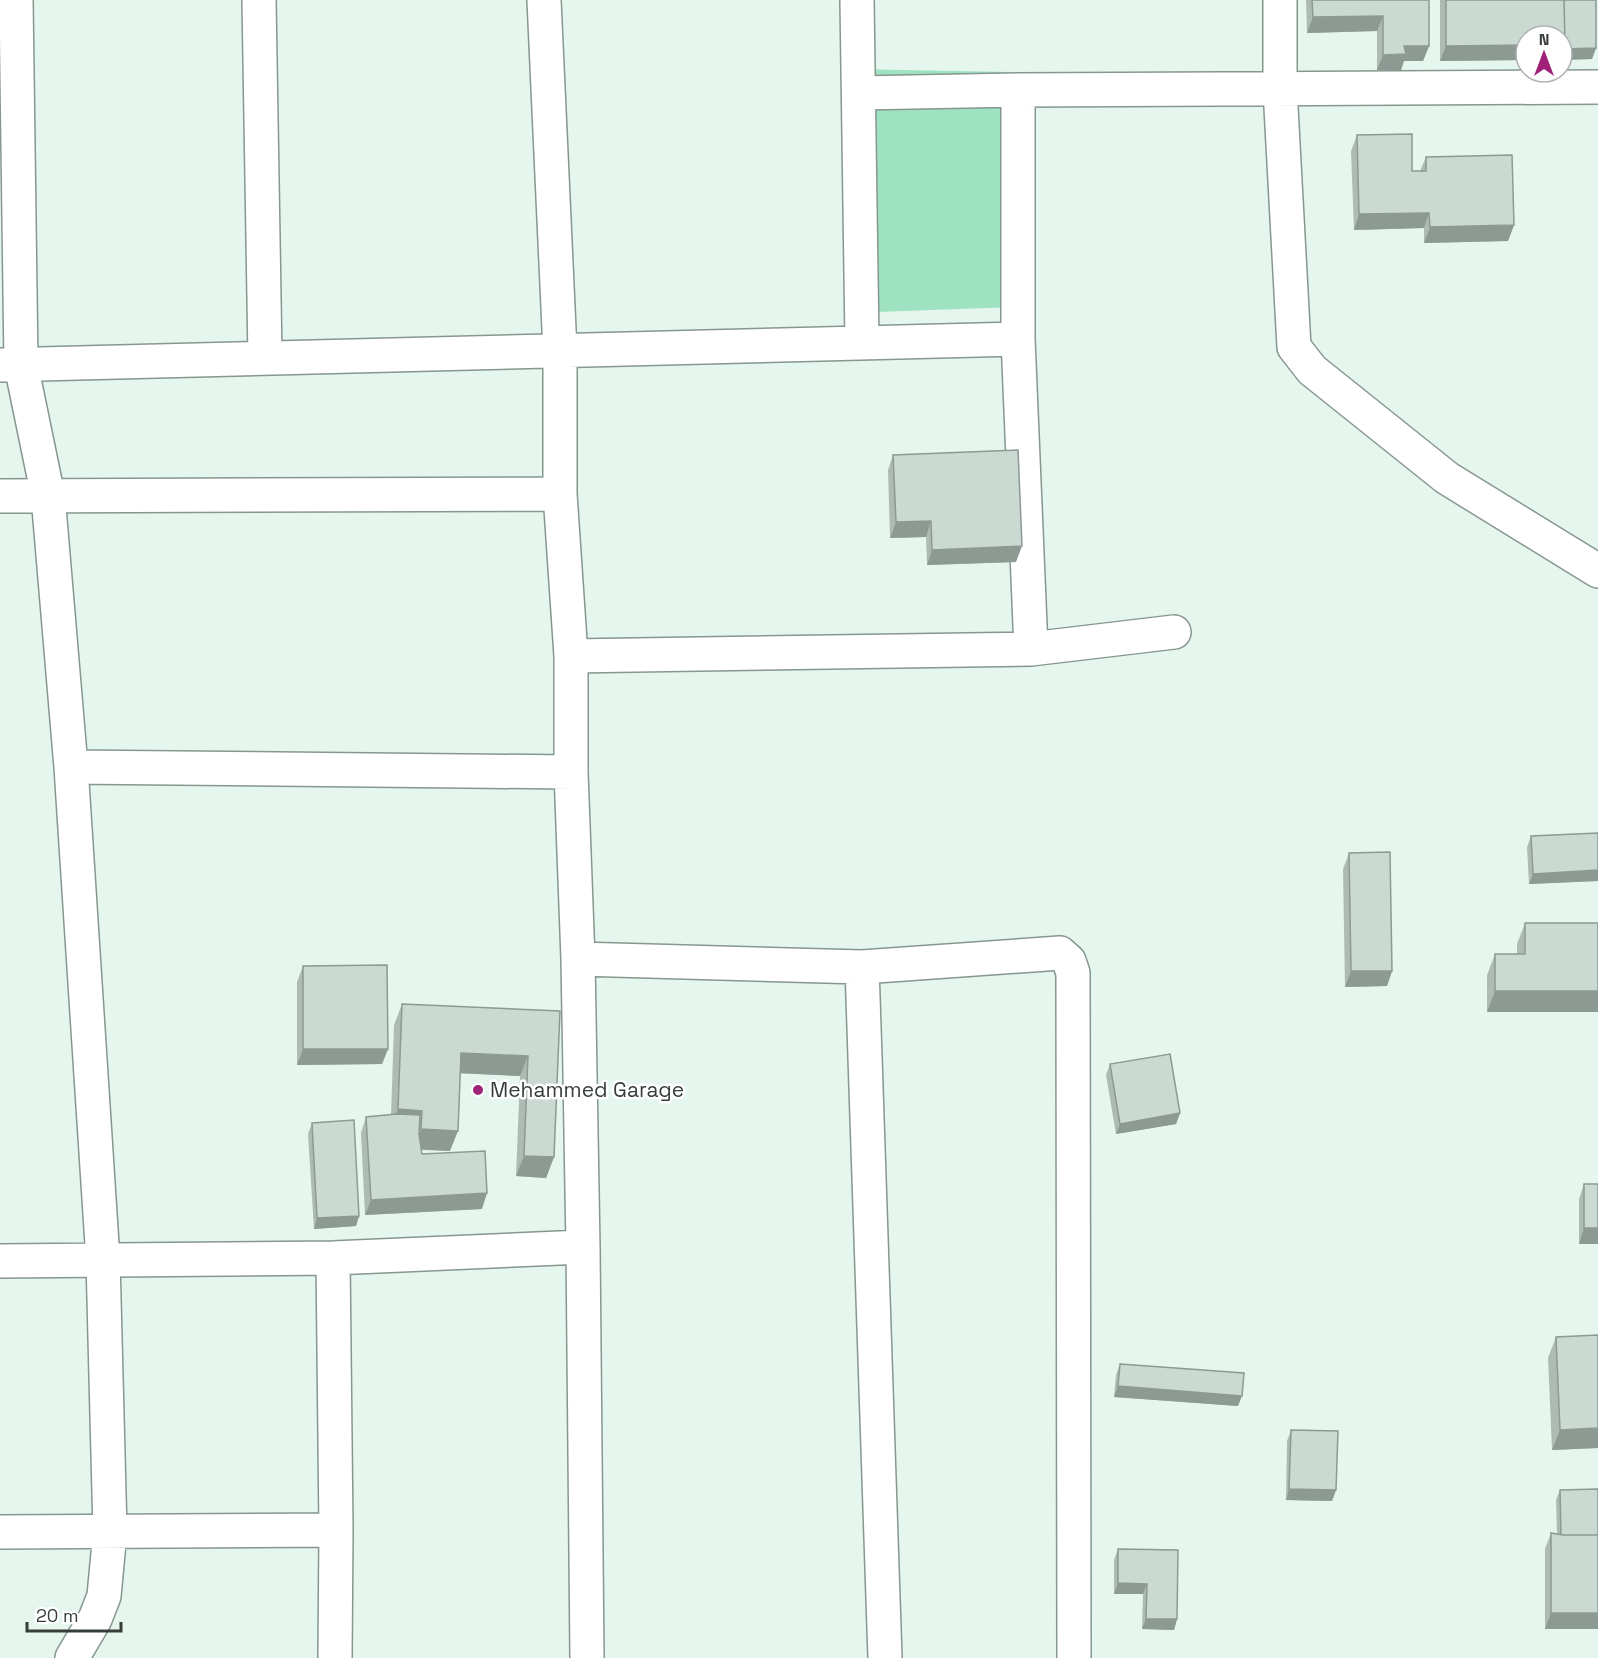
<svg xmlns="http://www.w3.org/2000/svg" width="1598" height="1658" viewBox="0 0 1598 1658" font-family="'Space Grotesk',sans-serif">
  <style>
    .green { fill: #9ee2c2 }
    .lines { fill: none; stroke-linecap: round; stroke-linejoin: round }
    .minor-casing { stroke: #87978f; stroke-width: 36 }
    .minor { stroke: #fff; stroke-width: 33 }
    .wall { fill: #aebbb5 }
    .shaded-wall { fill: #8d9993 }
    .building { fill: #cadad2; stroke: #8d9993; stroke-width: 1.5 }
    .poi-dot { fill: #9e2278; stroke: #fff; stroke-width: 2 }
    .labels { text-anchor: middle; stroke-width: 5; stroke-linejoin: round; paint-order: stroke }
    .poi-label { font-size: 21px; fill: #373e3a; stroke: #fff; text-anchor: start }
  </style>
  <rect width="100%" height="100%" fill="#e5f6ee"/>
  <path class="green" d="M849 69 1010 72 1014 307 850 313Z"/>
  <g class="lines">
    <defs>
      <path id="minor" d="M16 0 21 365 48 496 71 767 103 1260 110 1532 104 1596 95 1619 72 1658
        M259 0 265 358
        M544 0 560 351V494L571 656V772L578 959 583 1247 587 1658
        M857 0 862 343
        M1280 0V89L1294 347 1312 370 1447 478 1598 571
        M1018 90V339L1031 649
        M859 93 1018 90 1598 87
        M0 365 1018 339
        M0 496 560 494
        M571 656 1031 649 1174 632
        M71 767 571 772
        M578 959 862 967 1060 953 1069 961 1073 973 1074 1658
        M862 967 885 1658
        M333 1258 336 1530 335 1658
        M0 1261 333 1258 583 1247
        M0 1532 336 1530"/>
    </defs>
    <use href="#minor" class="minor-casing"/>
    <use href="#minor" class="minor"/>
  </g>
  <path class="wall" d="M1306 0H1429V46L1423 61H1404L1401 70H1377V31L1307 33Z
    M1440 0H1596V48L1592 59 1562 60V36H1526V60L1440 61Z
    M1357 135 1412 171H1420L1426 157 1514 225 1508 241 1424 243V228L1354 230 1351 151Z
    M893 455 1016 562 927 565 926 537 890 538 888 470Z
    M1598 833V881L1529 884 1527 847 1531 836Z
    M1349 853 1392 971 1387 986 1345 987 1343 869Z
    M1525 923 1598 1012H1487V975L1495 954H1517V944Z
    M303 966 388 1049 382 1064 297 1065V982Z
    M402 1004 560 1011 554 1157 546 1178 516 1176 520 1076 460 1073 450 1151 422 1150V1154L482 1209 365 1215 361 1133 366 1117 391 1115 394 1025Z
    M1110 1064 1180 1113 1176 1124 1116 1134 1106 1075Z
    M312 1123 359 1216 356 1226 314 1229 308 1134Z
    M1584 1184 1598 1244H1579V1199Z
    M1598 1335V1448L1552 1450 1548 1358 1556 1337Z
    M1120 1364 1238 1406 1114 1397 1116 1375Z
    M1291 1430 1336 1490 1332 1501 1286 1500 1287 1441Z
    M1560 1490 1598 1629H1545V1549L1551 1533 1557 1534 1556 1500Z
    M1118 1549 1177 1619 1174 1630 1142 1629 1143 1594H1114V1560Z"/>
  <path class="shaded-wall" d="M1383 16 1377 31 1307 33 1313 17Z
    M1562 44H1565L1596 48 1592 59 1562 60Z
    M1526 45V60L1440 61 1446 46Z
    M1404 46H1429L1423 61H1404L1401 70H1377L1383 55Z
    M1429 213 1424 228 1354 230 1359 214Z
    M1514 225 1508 241 1424 243 1430 227Z
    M931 521 926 537 890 538 896 522Z
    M1022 546 1016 562 927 565 932 550Z
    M1598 870V881L1529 884 1533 874Z
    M1351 971H1392L1387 986 1345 987Z
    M1495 991H1598V1012H1487Z
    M303 1049H388L382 1064 297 1065Z
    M461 1053 528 1056 520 1076 454 1073Z
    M398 1109 422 1111 414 1131 390 1130Z
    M1180 1113 1176 1124 1116 1134 1120 1124Z
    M421 1129 458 1131 450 1151 414 1149Z
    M524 1156 554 1157 546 1178 516 1176Z
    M487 1193 482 1209 365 1215 371 1200Z
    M359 1216 356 1226 314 1229 317 1218Z
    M1584 1228H1598V1244H1579Z
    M1118 1386 1242 1396 1238 1406 1114 1397Z
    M1598 1428V1448L1552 1450 1560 1430Z
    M1289 1489 1336 1490 1332 1501 1286 1500Z
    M1118 1583 1147 1584 1143 1594H1114Z
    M1551 1613H1598V1629H1545Z
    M1146 1619H1177L1174 1630 1142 1629Z"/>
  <path class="building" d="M1312 0H1429V46H1404L1406 54 1383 55V16L1313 17Z
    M1446 0H1564L1565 44H1562V36H1526V45L1446 46Z
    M1564 0H1596V48L1563 49 1565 44Z
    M1412 134V171H1426V157L1512 155 1514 225 1430 227 1429 213 1359 214 1357 135Z
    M1018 450 1022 546 932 550 931 521 896 522 893 455Z
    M1598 833V870L1533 874 1531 836Z
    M1390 852 1392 971H1351L1349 853Z
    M1525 923H1598V991H1495V954H1525Z
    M387 965 388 1049H303V966Z
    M402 1004 560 1011 554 1157 524 1156 528 1056 461 1053 458 1131 421 1129 422 1111 398 1109Z
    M1170 1054 1180 1113 1120 1124 1110 1064Z
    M396 1114 420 1115 419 1134 422 1154 485 1151 487 1193 371 1200 366 1117Z
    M354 1120 359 1216 317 1218 312 1123Z
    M1584 1184H1598V1228H1584Z
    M1598 1335V1428L1560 1430 1556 1337Z
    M1120 1364 1244 1373 1242 1396 1118 1386Z
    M1291 1430 1338 1431 1336 1490 1289 1489Z
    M1598 1489V1535H1561L1560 1490Z
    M1551 1533 1563 1535H1598V1613H1551Z
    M1118 1549 1178 1550 1177 1619H1146L1147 1584 1118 1583Z"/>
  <circle class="poi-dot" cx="478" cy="1090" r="6"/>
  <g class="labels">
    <g class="poi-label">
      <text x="490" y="1097">Mehammed Garage</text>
    </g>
  </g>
  <g transform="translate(1544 54)"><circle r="28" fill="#ffffff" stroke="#afb2b0" stroke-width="1.5"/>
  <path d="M0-4.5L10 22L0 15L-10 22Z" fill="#9e2278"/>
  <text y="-9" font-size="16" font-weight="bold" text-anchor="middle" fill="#373e3a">N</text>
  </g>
  <path d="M27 1622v9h94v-9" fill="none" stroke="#373e3a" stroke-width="3"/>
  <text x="36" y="1622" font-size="18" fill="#373e3a" stroke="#ffffff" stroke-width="4.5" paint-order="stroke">20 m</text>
</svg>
